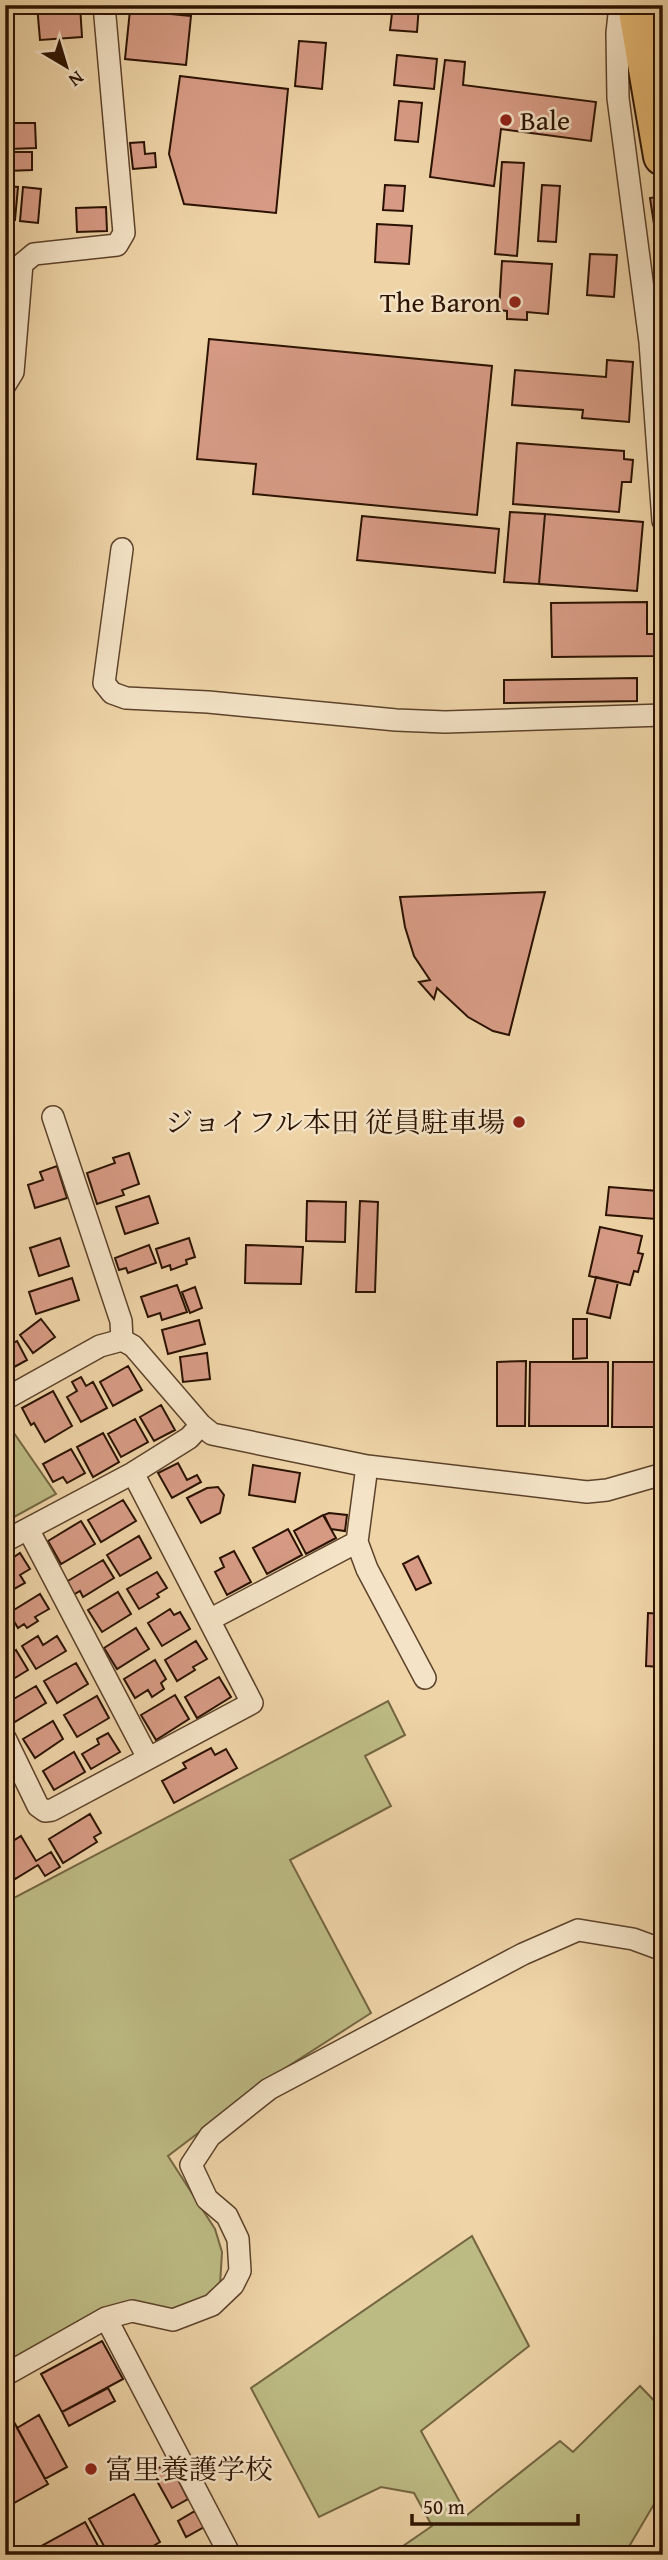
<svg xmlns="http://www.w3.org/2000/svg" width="668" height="2560" viewBox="0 0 668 2560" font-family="'Gentium Book Plus','Noto Serif JP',serif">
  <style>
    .green { fill: #bdbb84; stroke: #746642; stroke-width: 2 }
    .building { fill: #d79b85; stroke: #2b1200; stroke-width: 2 }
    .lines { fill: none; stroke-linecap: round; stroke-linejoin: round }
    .street-casing { stroke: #5c422a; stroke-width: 24 }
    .highway-casing { stroke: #2b1200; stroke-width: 42 }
    .street { stroke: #f4e3c6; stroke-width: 21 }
    .highway { stroke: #e7ba74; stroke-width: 38 }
    .poi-dot { fill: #8f2418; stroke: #f4e3c6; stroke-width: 2.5 }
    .labels { text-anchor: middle; stroke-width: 5; stroke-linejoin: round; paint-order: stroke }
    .poi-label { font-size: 28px; fill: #2b1200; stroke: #f4e3c6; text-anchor: start }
  </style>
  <rect width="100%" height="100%" fill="#eed4a7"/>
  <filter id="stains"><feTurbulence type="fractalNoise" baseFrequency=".00286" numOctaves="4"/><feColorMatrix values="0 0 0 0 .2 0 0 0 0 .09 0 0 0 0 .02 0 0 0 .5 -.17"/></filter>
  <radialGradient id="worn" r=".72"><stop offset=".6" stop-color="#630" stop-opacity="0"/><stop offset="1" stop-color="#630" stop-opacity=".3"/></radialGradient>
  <path class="green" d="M5 1420 56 1494 5 1522Z
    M388 1701 405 1735 365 1756 391 1806 290 1860 371 2013 273 2076 168 2156 215 2229 222 2252 220 2285 209 2298 172 2313 126 2302 5 2369V1883L14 1898Z
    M472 2236 529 2346 421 2431 467 2515 560 2441 573 2452 640 2386 663 2410V2489L627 2550 628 2555H390L432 2526 414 2493 381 2487 319 2517 251 2388Z"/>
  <path class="building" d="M37 5H80L82 37 40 40Z
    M393 5H419L417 32 390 30Z
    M130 10 191 16 186 65 125 59Z
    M299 41 326 43 322 89 295 86Z
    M397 55 437 59 434 89 394 85Z
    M445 60 465 62 463 85 596 102 591 141 501 129 494 186 430 177Z
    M180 76 288 89 276 213 184 204 169 154Z
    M399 101 422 103 418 142 395 140Z
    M8 123H35L36 148 9 149Z
    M144 142 145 154 155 153 156 167 133 169 130 143Z
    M7 152H32V170L7 171Z
    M502 162 524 163 517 256 495 254Z
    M385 185 405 186 403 211 383 210Z
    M542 185 560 186 556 242 538 241Z
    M5 186 18 187 15 220H5Z
    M23 187 41 189 38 223 20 221Z
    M663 196V230L655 231 650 198Z
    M106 207 107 231 77 232 76 208Z
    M377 224 412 226 409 264 375 262Z
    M590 254 617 255 614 297 587 295Z
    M502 261 552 264 548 314 527 312V320L507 319V311L499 310Z
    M209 339 492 366 477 515 253 494 256 464 197 459Z
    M607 360 633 362 629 422 582 418 583 410 512 405 515 370 606 377Z
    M517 443 624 451V459L633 460 631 482H622L619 512 513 504Z
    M510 512 545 514 539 584 504 582Z
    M545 514 643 522 637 591 539 584Z
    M362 516 499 529 495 573 357 560Z
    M647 602V634H655V656L552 657 551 603Z
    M637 678V701L504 703V680Z
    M545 892 509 1035 493 1031 468 1017 437 988 434 999 419 982 430 980 414 956 405 927 400 897Z
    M129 1153 139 1184 122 1190 124 1195 97 1204 87 1173 115 1163 113 1158Z
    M57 1166 67 1198 35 1208 28 1185 43 1180 40 1172Z
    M609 1187 658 1191 656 1219 606 1215Z
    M149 1196 158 1223 125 1234 116 1207Z
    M307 1201 346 1202 345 1242 306 1241Z
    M360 1201 378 1202 375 1292H356Z
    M600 1227 642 1236 638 1253 643 1254 638 1272 634 1271 630 1285 589 1276Z
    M60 1238 69 1266 39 1276 30 1248Z
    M189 1238 195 1257 186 1260 187 1264 171 1270 170 1265 162 1268 156 1249Z
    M149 1245 156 1263 128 1273 126 1268 119 1270 115 1258Z
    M246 1245 303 1247 301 1284 245 1283Z
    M596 1277 618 1282 610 1318 587 1313Z
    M72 1278 79 1300 36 1314 29 1292Z
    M177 1285 187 1312 162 1320 160 1313 148 1317 141 1297Z
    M195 1287 202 1308 190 1313 182 1292Z
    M41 1319 55 1337 33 1353 20 1335Z
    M573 1319H587V1358L573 1359Z
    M199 1320 205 1344 168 1354 162 1330Z
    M17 1341 27 1360 5 1372V1347Z
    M207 1353 210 1379 183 1382 180 1357Z
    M526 1361 525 1426H497V1362Z
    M530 1362H608V1426H529Z
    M613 1362H663V1427H612Z
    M128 1366 142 1390 113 1406 100 1382Z
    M81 1377 86 1386 93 1382 107 1408 81 1422 67 1397 77 1391 72 1382Z
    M53 1391 72 1426 45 1442 34 1423 31 1425 22 1408Z
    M161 1405 175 1430 154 1441 140 1417Z
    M135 1419 148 1442 121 1457 108 1434Z
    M103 1433 119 1462 93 1477 77 1447Z
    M71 1449 85 1473 67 1483 63 1477 53 1482 43 1464Z
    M178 1463 187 1480 197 1475 201 1482 172 1498 158 1473Z
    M253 1465 300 1473 295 1502 249 1495Z
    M218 1487 224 1495 220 1513 201 1523 187 1498 207 1488Z
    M123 1500 136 1521 101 1542 88 1520Z
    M329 1513 347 1515 345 1531 331 1529 324 1515Z
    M323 1515 336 1538 306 1554 294 1531Z
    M81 1521 95 1544 61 1564 48 1541Z
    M288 1529 302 1555 267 1574 253 1548Z
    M139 1536 151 1558 120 1576 107 1555Z
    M234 1551 251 1582 227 1595 215 1572 224 1567 220 1558Z
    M20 1553 30 1569 20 1575 25 1583 5 1594V1563Z
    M418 1556 431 1583 416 1590 403 1564Z
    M103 1560 114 1578 83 1597 80 1591 73 1595 66 1582Z
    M157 1572 167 1588 157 1594 159 1597 139 1609 127 1589Z
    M118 1592 131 1614 102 1632 88 1610Z
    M40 1594 49 1609 35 1617 38 1621 27 1628 24 1624 18 1628 9 1613Z
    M170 1609 174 1615 180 1612 190 1629 162 1646 148 1623Z
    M648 1613 663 1614 661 1667 646 1666Z
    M136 1628 149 1649 117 1669 104 1648Z
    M38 1636 43 1645 57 1636 66 1651 36 1669 22 1646Z
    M196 1641 207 1659 193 1667 195 1670 177 1681 165 1660Z
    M16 1650 28 1670 5 1684V1657Z
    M155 1660 166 1679 161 1683 164 1689 152 1697 148 1690 135 1698 124 1679Z
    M76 1663 88 1684 57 1703 44 1681Z
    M219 1677 231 1697 197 1718 185 1697Z
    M36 1686 46 1703 13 1723 5 1709V1704Z
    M175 1695 189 1719 156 1740 141 1715Z
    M97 1696 109 1718 77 1737 64 1715Z
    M53 1721 63 1739 35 1758 23 1739Z
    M108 1733 120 1752 91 1769 82 1754 99 1744 97 1739Z
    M211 1748 215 1755 226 1749 237 1768 174 1803 162 1781 186 1768 183 1763Z
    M74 1752 85 1772 54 1790 43 1771Z
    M90 1814 101 1833 94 1837 97 1842 63 1863 49 1839Z
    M21 1836 36 1861 51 1852 60 1867 45 1876 38 1865 15 1879 5 1862V1846Z
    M102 2341 123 2379 62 2412 41 2374Z
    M108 2388 115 2401 69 2426 62 2412Z
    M39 2415 67 2467 45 2479 17 2428Z
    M14 2422 48 2484 5 2508V2426Z
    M169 2462 188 2499 172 2508 152 2472Z
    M134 2494 160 2542 138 2555H109L89 2519Z
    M195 2511 204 2527 186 2537 178 2521Z
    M85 2522 103 2555H25Z
    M156 2545 162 2555H138Z"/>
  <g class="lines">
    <defs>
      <path id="street" d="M620 5 617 33 618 98 650 342 663 521
        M5 385 13 372 22 264 34 254 117 245 124 233 104 5
        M122 549 104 683 112 693 126 698 208 702 396 720 445 722 663 715
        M53 1117 121 1321 122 1340
        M5 1399 100 1346 122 1340 133 1346 201 1425 212 1434 367 1466 587 1492 607 1490 663 1474
        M367 1466 357 1542 367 1569 425 1678
        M28 1529 148 1758
        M5 1541 133 1473 189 1438 201 1425
        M209 1620 357 1542
        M5 1738 38 1806 45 1811 52 1810 252 1703 133 1473
        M106 2318 230 2555
        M5 2375 106 2318 132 2311 173 2320 212 2305 233 2285 240 2271 238 2239 227 2216 207 2199 191 2165 210 2136 269 2089 523 1954 578 1930 633 1939 663 1950"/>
      <path id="highway" d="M637 5 663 156"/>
    </defs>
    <use href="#street" class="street-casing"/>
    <use href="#highway" class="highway-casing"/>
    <use href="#street" class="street"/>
    <use href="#highway" class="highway"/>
  </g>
  <g class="poi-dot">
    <circle cx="506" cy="120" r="7"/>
    <circle cx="515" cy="302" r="7"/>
    <circle cx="519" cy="1122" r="7"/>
    <circle cx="91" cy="2469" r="7"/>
  </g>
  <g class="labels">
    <g class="poi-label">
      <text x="520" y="130">Bale</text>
      <text x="501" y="312" text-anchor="end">The Baron</text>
      <text x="505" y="1132" text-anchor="end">ジョイフル本田 従員駐車場</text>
      <text x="105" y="2479">富里養護学校</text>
    </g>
  </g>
  <rect width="668" height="2560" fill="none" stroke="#eed4a7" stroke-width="28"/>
  <rect x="7" y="7" width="654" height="2546" fill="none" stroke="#2b1200" stroke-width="3.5"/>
  <rect x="14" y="14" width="640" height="2532" fill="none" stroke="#2b1200" stroke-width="2"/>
  <g transform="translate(66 66) rotate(142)" stroke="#f4e3c6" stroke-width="5" paint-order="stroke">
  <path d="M0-5L12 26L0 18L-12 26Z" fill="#2b1200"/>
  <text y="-10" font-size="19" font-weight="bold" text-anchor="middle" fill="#2b1200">N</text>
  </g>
  <path d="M412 2514v10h166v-10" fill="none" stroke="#2b1200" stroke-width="3.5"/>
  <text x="423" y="2514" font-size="21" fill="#2b1200" stroke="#f4e3c6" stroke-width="5" paint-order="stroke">50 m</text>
  <rect width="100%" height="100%" filter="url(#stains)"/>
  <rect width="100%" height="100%" fill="url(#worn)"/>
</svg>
